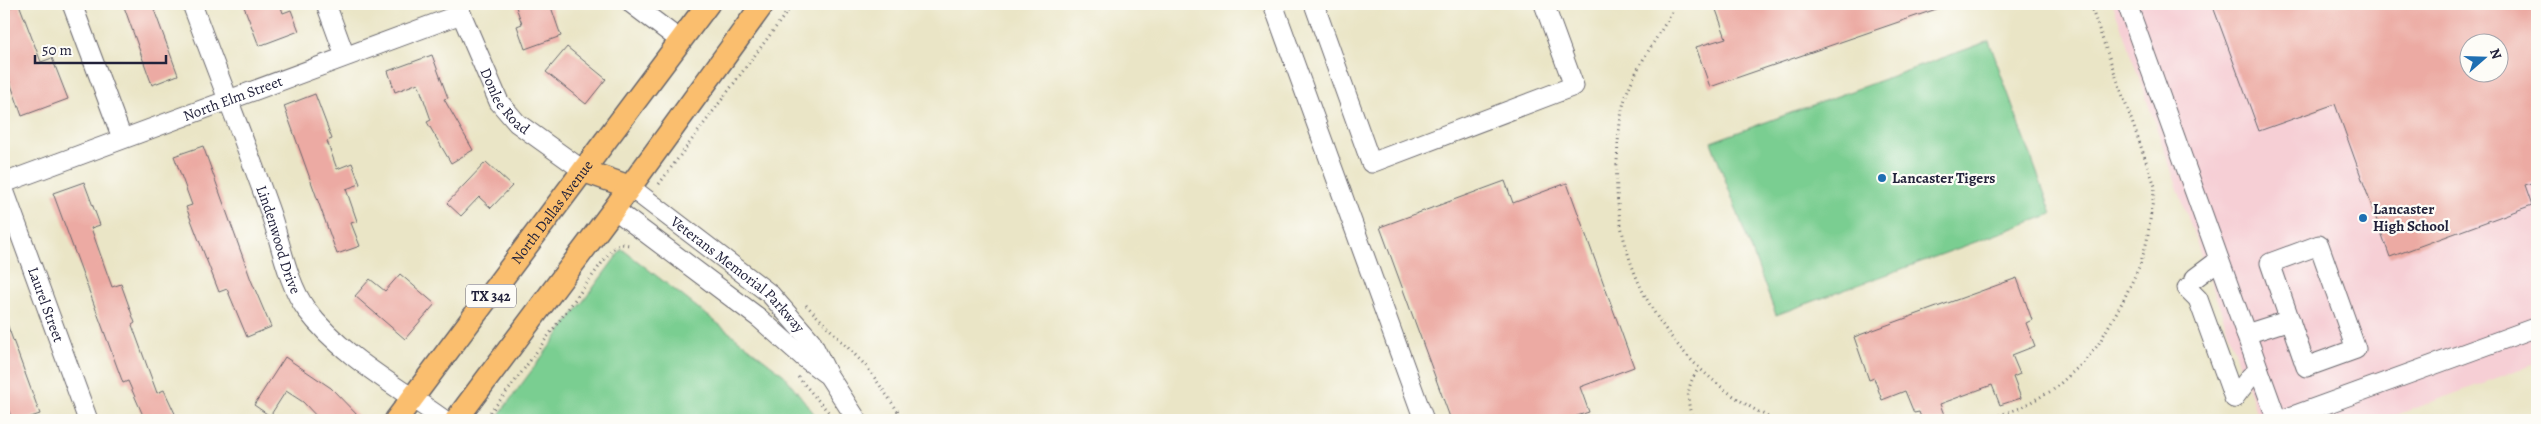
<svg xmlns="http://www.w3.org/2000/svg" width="2541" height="424" viewBox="0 0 2541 424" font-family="Alegreya,serif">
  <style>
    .built { fill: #f6cfd5; fill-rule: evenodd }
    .green { fill: #7ace91; stroke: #4e7866 }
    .building { fill: #ecaaa3; fill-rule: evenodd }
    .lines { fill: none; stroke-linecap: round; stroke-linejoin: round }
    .minor-casing { stroke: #68666c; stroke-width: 21 }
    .major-casing { stroke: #68666c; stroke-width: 25 }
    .path { stroke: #68666c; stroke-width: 3; stroke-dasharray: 1 4; stroke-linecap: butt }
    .minor { stroke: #fff; stroke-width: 19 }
    .major { stroke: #fabe6e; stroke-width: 22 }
    .poi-dot { fill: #1f6fb2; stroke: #fdfcf7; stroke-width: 2 }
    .labels { text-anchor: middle; stroke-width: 4.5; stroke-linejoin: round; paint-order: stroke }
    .shield { fill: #fdfcf7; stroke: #646373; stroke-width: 1 }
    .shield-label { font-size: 14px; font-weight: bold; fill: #22223b }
    .street-label { font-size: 15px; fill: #22223b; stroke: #fdfcf7 }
    .poi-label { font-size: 15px; font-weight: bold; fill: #22223b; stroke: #fdfcf7; text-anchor: start }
  </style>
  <rect width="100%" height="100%" fill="#fdfcf7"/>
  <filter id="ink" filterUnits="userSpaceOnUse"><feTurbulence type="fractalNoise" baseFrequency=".02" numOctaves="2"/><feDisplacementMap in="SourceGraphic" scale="10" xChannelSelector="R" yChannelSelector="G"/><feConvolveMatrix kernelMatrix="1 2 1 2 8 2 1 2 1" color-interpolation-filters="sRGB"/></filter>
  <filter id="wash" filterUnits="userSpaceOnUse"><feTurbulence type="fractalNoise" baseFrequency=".0096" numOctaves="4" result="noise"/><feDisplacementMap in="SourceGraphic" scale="20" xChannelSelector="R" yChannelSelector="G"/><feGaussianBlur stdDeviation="1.12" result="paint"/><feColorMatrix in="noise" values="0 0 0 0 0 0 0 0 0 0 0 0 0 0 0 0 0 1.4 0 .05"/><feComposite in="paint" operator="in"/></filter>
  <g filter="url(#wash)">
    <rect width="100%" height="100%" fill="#eae5c6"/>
    <path class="built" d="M2113 4H2537V363L2383 420H2259ZM2468 42H2498V72H2468Z"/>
    <path class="green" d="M1989 41 2052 214 1776 315 1711 142Z
      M622 249 784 375 819 420H495Z"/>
    <g id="blocks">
      <path class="building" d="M19 4 41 62 52 58 68 99 22 116 4 65V10Z
        M123 4H152L178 75 152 85Z
        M243 4H280L283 13 291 10 299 31 259 46Z
        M525 4H550L561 36 525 49 517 26 522 24 516 7Z
        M1714 4H1944L1945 6 1710 87 1696 47 1726 38Z
        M2212 4H2537V181L2525 185 2532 205 2390 257 2335 104 2259 131ZM2468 42H2498V72H2468Z
        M567 47 606 79 586 104 546 72Z
        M432 55 448 98 444 99 473 150 451 163 427 122 431 120 418 83 395 92 388 71Z
        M315 94 332 139 327 141 337 169 352 163 360 184 346 189 357 221 351 223 360 246 337 254 284 106Z
        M203 146 251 280 271 327 247 337 227 289 219 292 186 207 192 205 174 156Z
        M486 162 512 186 491 208 479 197 461 216 447 203Z
        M1505 181 1513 203 1567 183 1634 367 1580 387 1589 412 1565 420H1451L1380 227Z
        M84 182 100 225 91 228 112 287 121 284 135 323 132 325 157 393 164 390 178 420H145L128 381 123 383 53 193Z
        M400 274 435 304 405 339 355 296 370 279 385 291Z
        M2017 278 2032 320 2026 323 2035 346 2012 355 2020 374 2013 377 2021 398 2000 405 1992 385 1940 404 1946 420H1922L1919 412 1914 413 1905 391 1882 400 1874 378 1869 380 1854 337Z
        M6 321 40 414 22 420H12L4 397V322Z
        M285 357 331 388 362 420H320L303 402 286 391 270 416 254 405Z"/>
    </g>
  </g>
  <g filter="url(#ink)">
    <use href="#blocks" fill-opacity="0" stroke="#68666c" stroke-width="1"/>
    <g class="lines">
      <defs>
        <g id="minor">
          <path d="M72 4 122 138"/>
          <path id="s1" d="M192 4C217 73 245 141 269 209 280 239 287 283 306 309 341 356 397 386 444 420"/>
          <path d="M326 4 345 56"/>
          <path id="s2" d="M457 4 499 102 517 123 584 171"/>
          <path d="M632 4 681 41"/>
          <path d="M1273 4 1424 420"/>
          <path d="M1314 4 1371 163 1574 86 1544 4"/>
          <path d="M2127 4 2277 420"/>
          <path id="s3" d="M4 183 461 14"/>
          <path id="s4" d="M630 187 770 294 811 341 828 375 857 420"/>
          <path id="s5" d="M4 190 88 420"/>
          <path d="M614 209 759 318 802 356 825 373"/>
          <path d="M2319 245 2356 349 2306 367 2270 263Z"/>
          <path d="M2195 278 2219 260"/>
          <path d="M2187 288 2198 299 2234 398"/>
          <path d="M2246 334 2290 320"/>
          <path d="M2234 398 2250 377 2259 371"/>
          <path d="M2282 420 2537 327"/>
        </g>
        <g id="major">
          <path d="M584 171 630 187"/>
          <path id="s6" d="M396 420 708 4"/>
          <path d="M456 420 614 209 763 4"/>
        </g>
      </defs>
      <use href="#minor" class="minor-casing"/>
      <use href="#major" class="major-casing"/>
      <path class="path" d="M1672 12C1656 41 1633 70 1624 102 1619 122 1618 141 1617 162 1611 275 1674 370 1774 420
        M659 184 793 4
        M806 305 867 367 904 420
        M798 377 830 414
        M484 420 510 388 612 249 622 244 630 245
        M1693 420C1686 400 1686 386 1699 368
        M1985 420 2020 408 2053 390 2084 362 2098 345 2123 301 2140 265 2147 241 2155 186 2090 4"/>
      <use href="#minor" class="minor"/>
      <use href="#major" class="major"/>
    </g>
  </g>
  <g class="poi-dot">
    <circle cx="1882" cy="178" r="5"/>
    <circle cx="2363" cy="218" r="5"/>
  </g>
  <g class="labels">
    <rect class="shield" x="466" y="284.5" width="50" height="23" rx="4"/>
    <g class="shield-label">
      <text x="491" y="301">TX 342</text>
    </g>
    <g class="street-label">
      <text dy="5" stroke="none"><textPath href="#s3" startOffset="244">North Elm Street</textPath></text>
      <text dy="5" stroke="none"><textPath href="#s2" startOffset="109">Donlee Road</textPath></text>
      <text dy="5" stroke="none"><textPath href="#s6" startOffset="260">North Dallas Avenue</textPath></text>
      <text dy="5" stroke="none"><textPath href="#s1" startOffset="251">Lindenwood Drive</textPath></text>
      <text dy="5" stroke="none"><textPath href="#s4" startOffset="139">Veterans Memorial Parkway</textPath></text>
      <text dy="5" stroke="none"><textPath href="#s5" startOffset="122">Laurel Street</textPath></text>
    </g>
    <g class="poi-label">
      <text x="1892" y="183">Lancaster Tigers</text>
      <text x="2373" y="214">Lancaster<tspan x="2373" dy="17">High School</tspan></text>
    </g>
  </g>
  <rect width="2541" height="424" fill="none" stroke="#fdfcf7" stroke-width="20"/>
  <g transform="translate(2484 58) rotate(70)"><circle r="24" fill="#fdfcf7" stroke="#a5a5ac"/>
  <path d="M0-4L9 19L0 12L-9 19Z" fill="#1f6fb2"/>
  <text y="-8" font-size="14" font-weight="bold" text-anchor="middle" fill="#22223b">N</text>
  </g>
  <path d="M35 55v8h131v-8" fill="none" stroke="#22223b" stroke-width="2.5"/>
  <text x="42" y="55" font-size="15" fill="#22223b" stroke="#fdfcf7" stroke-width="4" paint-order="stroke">50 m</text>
</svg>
